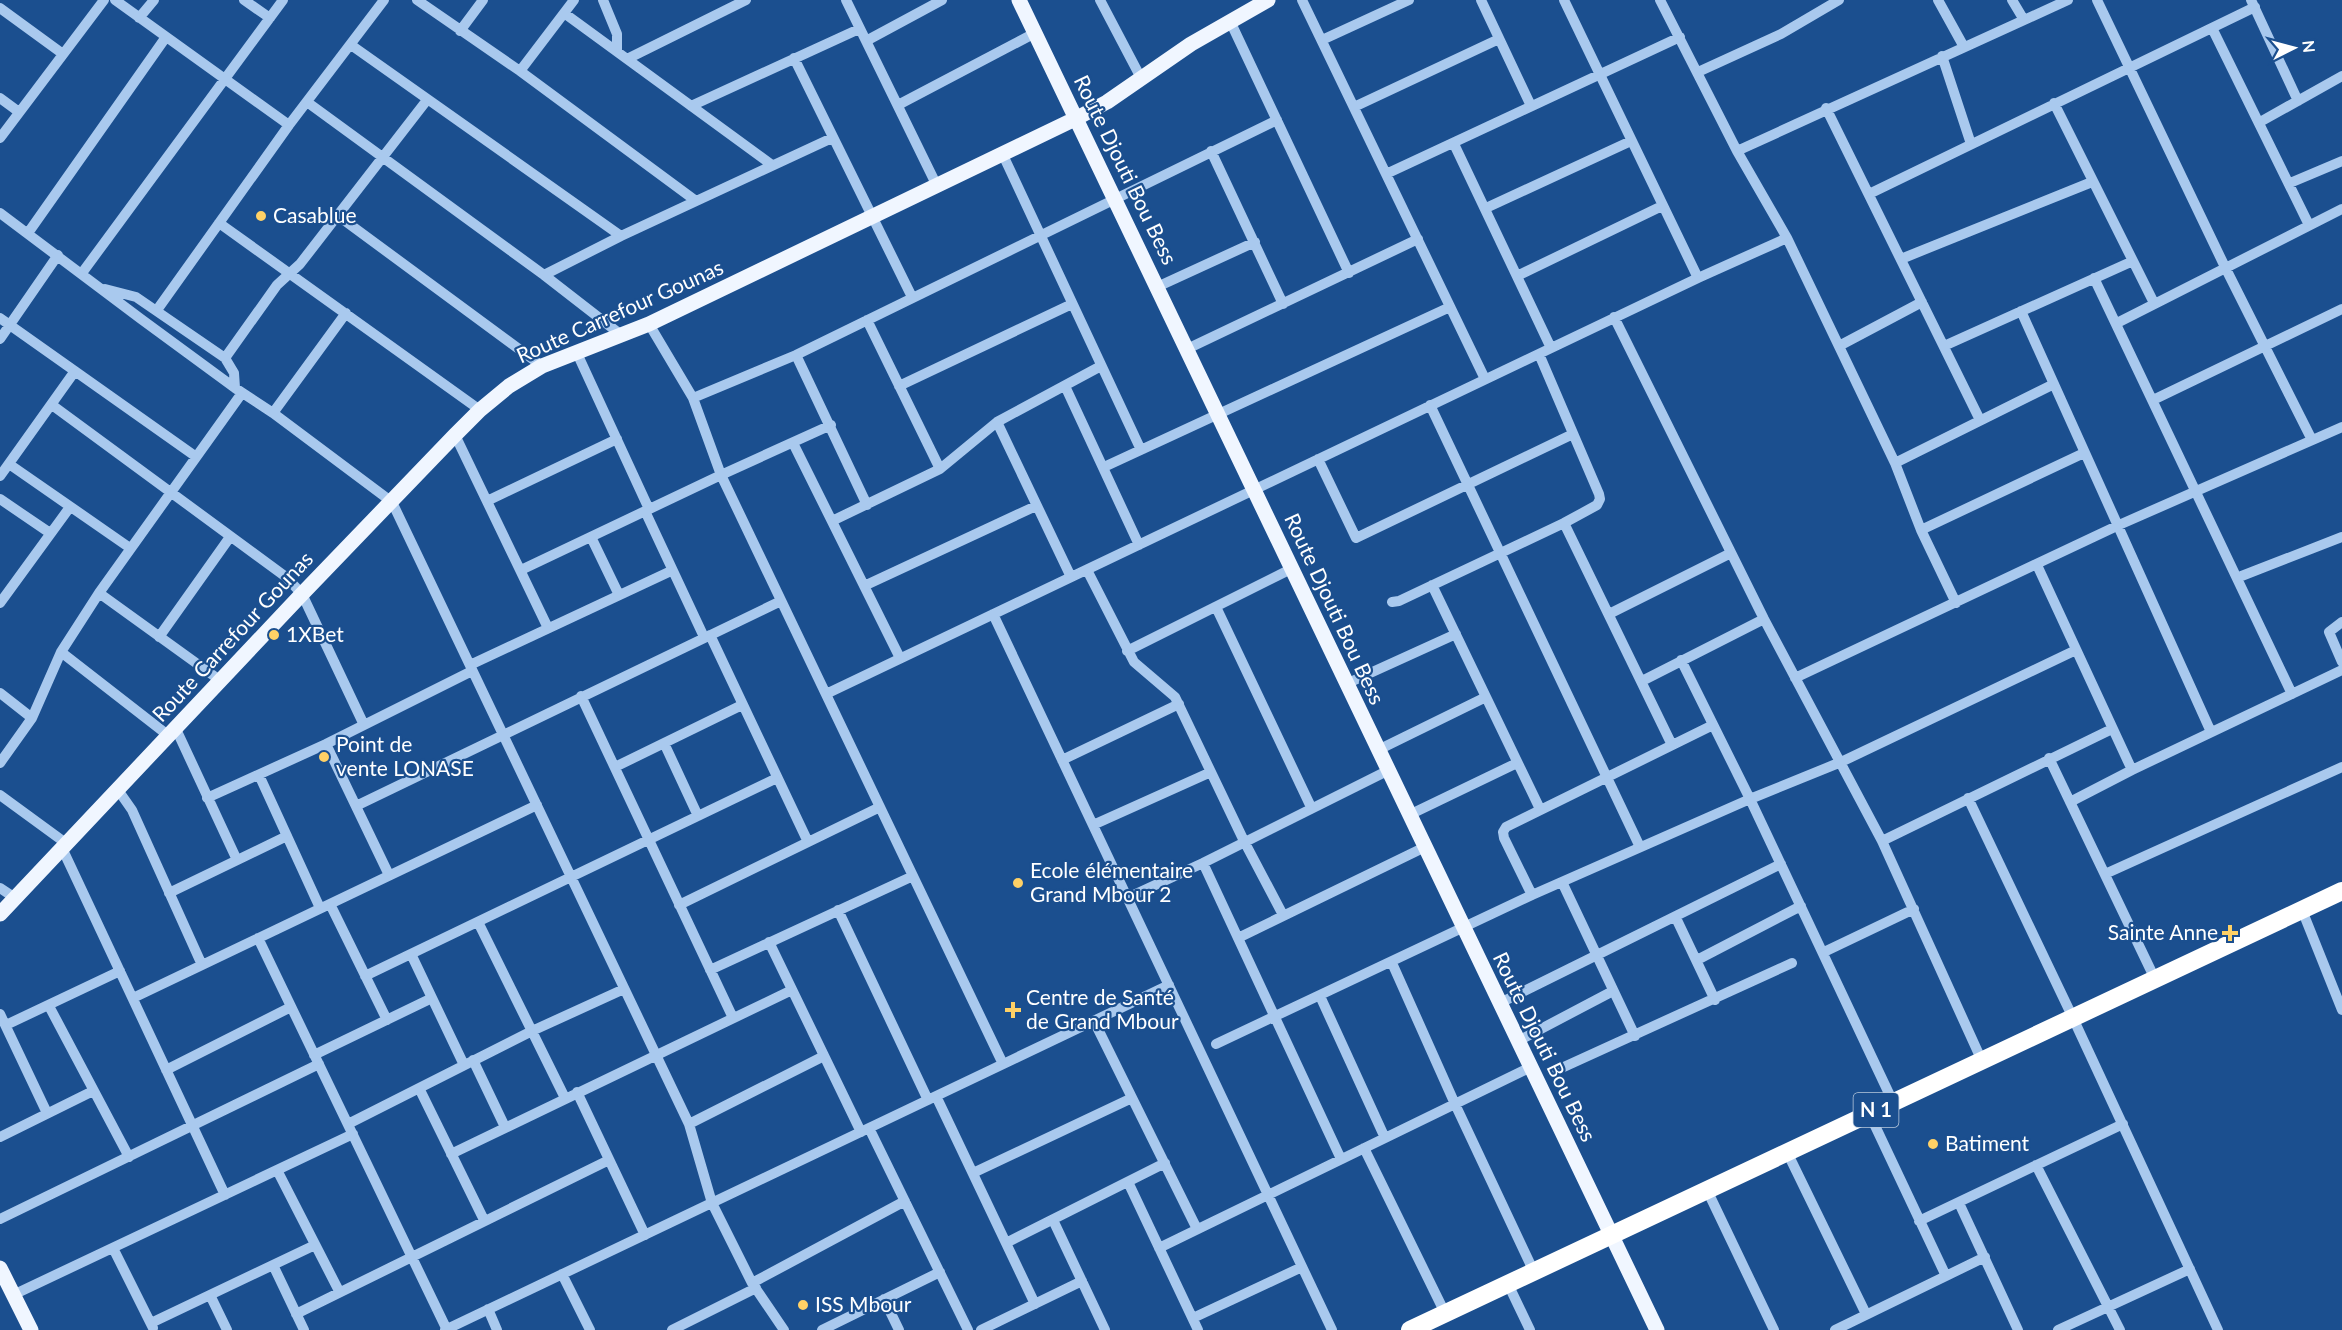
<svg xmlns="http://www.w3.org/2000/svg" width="2342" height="1330" viewBox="0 0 2342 1330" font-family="Lato,sans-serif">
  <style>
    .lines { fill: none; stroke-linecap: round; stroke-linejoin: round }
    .minor { stroke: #a9c9ee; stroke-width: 10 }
    .major { stroke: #f0f6ff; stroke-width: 15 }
    .highway { stroke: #fff; stroke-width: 18 }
    .poi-dot { fill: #ffd166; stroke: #1b4f8f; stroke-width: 2 }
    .labels { text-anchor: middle; stroke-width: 4.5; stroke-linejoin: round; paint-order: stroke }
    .shield { fill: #1b4f8f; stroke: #bbcadd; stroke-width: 1.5 }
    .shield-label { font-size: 20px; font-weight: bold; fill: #fff }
    .street-label { font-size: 21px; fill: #fff; stroke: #1b4f8f }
    .poi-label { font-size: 21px; fill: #fff; stroke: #1b4f8f; text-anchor: start }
  </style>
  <rect width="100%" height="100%" fill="#1b4f8f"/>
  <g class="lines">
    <path class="minor" d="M115 0 289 125
      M244 0 270 18
      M417 0 520 71 696 201
      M603 0 617 34V50
      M846 0 937 186
      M1100 0 1141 78
      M1302 0 1485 379
      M1481 0 1531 106
      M1564 0 1698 278
      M1660 0 1737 151 1787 238 1895 463 1921 530 1956 603
      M1938 0 1964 47
      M2012 0 2024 20
      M2097 0 2225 267 2312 440
      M2251 0 2298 101
      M0 8 63 54
      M564 13 772 165
      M139 18 154 0
      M1230 21 1349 273
      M2212 28 2309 225
      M460 31 483 0
      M1322 40 1409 0
      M866 41 942 0
      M351 45 621 236
      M1942 56 1971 144
      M794 58 912 297
      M627 59 746 0
      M520 71 574 0
      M1698 72 1781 34 1839 0
      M0 98 19 112
      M307 102 544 275 620 334
      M2054 103 2154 303
      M898 105 1035 33
      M691 106 859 29
      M1354 107 1499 39
      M1826 108 1980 420
      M2260 122 2342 76
      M0 138 104 0
      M1454 144 1551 348
      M1211 151 1283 304
      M1737 151 2068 0
      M1003 155 1141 450
      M1386 174 1680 37
      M2290 183 2342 161
      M1869 194 2255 7
      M1486 208 1631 141
      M0 213 141 319 235 388 273 413 392 502 689 1124 712 1203 752 1283 784 1330
      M337 215 542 366
      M219 223 480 410
      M28 233 166 37
      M1901 259 2092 182
      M82 273 283 0
      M544 275 621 236 832 138
      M1517 276 1662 206
      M2094 278 2292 694
      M1157 287 1255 242
      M105 289 136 297 225 358 234 373 235 388
      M157 310 289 125 384 0
      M2021 311 2211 732
      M1614 317 1764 619 1882 841 1982 1061
      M0 318 195 456
      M867 320 940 469
      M2117 323 2342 209
      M649 324 693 398 721 475 1003 1064
      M0 339 58 255
      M1839 346 1922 302
      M1944 346 2133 261
      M1187 349 1418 239
      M576 351 649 509
      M796 355 867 505
      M225 358 277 285 300 264 427 100
      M899 386 1072 304
      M1065 386 1139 545
      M693 398 796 355 1277 120
      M2153 400 2342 309
      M52 405 286 577 302 594 364 725
      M1430 405 1640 847
      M273 413 346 313
      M997 422 1071 577
      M455 435 548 628
      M793 443 900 658
      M1318 459 1356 538 1573 434
      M1895 463 2054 384
      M9 464 130 548
      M1104 467 1450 307
      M0 476 75 371
      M0 499 50 533
      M487 501 617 439
      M645 511 704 637
      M832 521 940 469 997 422 1101 366
      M1564 523 1672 745
      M1921 530 2084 453
      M591 537 619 595
      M2037 565 2132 770
      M521 570 721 475 831 425
      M1087 570 1134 662 1175 697 1244 841 1283 915
      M2239 577 2342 537
      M1432 585 1540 809
      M864 586 1036 506
      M99 593 221 681
      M1392 602 1399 601 1564 523 1597 505 1600 499 1599 494 1539 354
      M0 603 70 507
      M1216 607 1311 807
      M993 614 1332 1330
      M1609 614 1731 553
      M2342 622 2329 632 2342 662
      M710 635 808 842
      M159 637 230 537
      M1127 651 1291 569
      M61 652 169 736
      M1681 660 1750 799 1893 1102
      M470 665 671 571
      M1795 678 2119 525 2342 427
      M1642 681 1764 619
      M1346 684 1456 634
      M0 693 32 718
      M826 694 1698 278 1787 238
      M581 696 733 1018
      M176 729 237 860
      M664 743 698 816
      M326 744 389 875
      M1378 750 1486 697
      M2049 758 2155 979
      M1062 760 1179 704
      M0 763 32 718 61 652 99 593 242 393
      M615 767 742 705
      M259 775 320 908
      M118 790 132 810 202 965
      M0 795 67 844
      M207 798 326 744 472 671
      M1968 798 2073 1018 2218 1330
      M2070 802 2132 770 2342 670
      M356 806 781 601
      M1409 815 1517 763
      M1093 825 1211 772
      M1882 841 2112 729
      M62 848 225 1195
      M1203 863 1341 1159
      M2105 874 2342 767
      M1562 882 1635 1036
      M0 888 15 898
      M169 893 287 836
      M1532 895 1504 838 1503 832 1506 827 1713 725
      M1127 898 1203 863 1387 771
      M330 904 387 1020
      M679 905 880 807
      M838 910 928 1100
      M2302 910 2342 1010
      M1676 918 1715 1000
      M478 922 565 1098
      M258 938 447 1330
      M1238 938 1425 847
      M769 942 861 1132
      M1824 952 1914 909
      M411 954 464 1065
      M1697 960 1801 906
      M1392 963 1455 1104 1534 1272
      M710 970 913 876
      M365 976 777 778
      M1320 996 1385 1138
      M133 998 537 805
      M1500 1003 1781 864
      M49 1006 129 1157
      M0 1014 47 1113
      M1094 1021 1197 1229
      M6 1025 120 971
      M1518 1041 1613 991
      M1216 1044 1532 895 1750 799 1841 762 2076 650
      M314 1055 432 998
      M473 1060 505 1127
      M166 1070 291 1007
      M1555 1071 1792 963
      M419 1088 484 1220
      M577 1092 645 1235
      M936 1096 1035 1304
      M1869 1113 1946 1276
      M348 1124 532 1031 624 989
      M689 1124 824 1056
      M869 1128 968 1330
      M0 1137 93 1091
      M1364 1148 1445 1313
      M1787 1152 1866 1314
      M451 1154 792 990
      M2036 1165 2120 1330
      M277 1170 339 1291
      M973 1173 1132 1098
      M1128 1182 1198 1330
      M1707 1190 1774 1330
      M1959 1203 2018 1330
      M0 1219 319 1064
      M1053 1220 1105 1330
      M1919 1221 2123 1124
      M1006 1243 1165 1163
      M113 1248 153 1328
      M1159 1248 1531 1067
      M273 1265 304 1330
      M562 1274 590 1330
      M752 1283 905 1201
      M1508 1284 1530 1330
      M13 1295 353 1134
      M210 1295 227 1330
      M884 1299 899 1330
      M488 1309 497 1330
      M296 1314 609 1160
      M1193 1318 1302 1267
      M151 1323 315 1245
      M445 1330 1169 985
      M672 1330 756 1288
      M822 1330 940 1272
      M981 1330 1082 1281
      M1835 1330 1985 1257
      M2058 1330 2190 1269"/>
    <path class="major" d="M1019 0 1657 1330
      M0 914 302 594 455 435 480 410 509 386 542 366 649 324 1077 118 1107 102 1191 44 1268 0
      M0 1268 31 1330"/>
    <path class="highway" d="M1410 1330 2342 891"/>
  </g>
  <g class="poi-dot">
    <circle cx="261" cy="216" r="6"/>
    <circle cx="274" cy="635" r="6"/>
    <circle cx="324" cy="757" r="6"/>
    <circle cx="1018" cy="883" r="6"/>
    <path d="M2227 924h6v6h6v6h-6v6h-6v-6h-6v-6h6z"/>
    <path d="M1010 1001h6v6h6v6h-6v6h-6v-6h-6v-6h6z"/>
    <circle cx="1933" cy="1144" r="6"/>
    <circle cx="803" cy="1305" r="6"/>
  </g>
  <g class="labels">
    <rect class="shield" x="1853.5" y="1093" width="45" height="34" rx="4.5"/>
    <g class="shield-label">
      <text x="1876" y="1117">N 1</text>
    </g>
    <g class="street-label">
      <text transform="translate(1125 170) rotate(64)" y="7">Route Djouti Bou Bess</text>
      <text transform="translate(620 312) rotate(-24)" y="7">Route Carrefour Gounas</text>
      <text transform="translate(1334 609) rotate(65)" y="7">Route Djouti Bou Bess</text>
      <text transform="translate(233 637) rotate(-47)" y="7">Route Carrefour Gounas</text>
      <text transform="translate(1544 1047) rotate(64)" y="7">Route Djouti Bou Bess</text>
    </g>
    <g class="poi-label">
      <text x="273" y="223">Casablue</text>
      <text x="286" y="642">1XBet</text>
      <text x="336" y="752">Point de<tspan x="336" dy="24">vente LONASE</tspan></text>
      <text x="1030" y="878">Ecole élémentaire<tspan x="1030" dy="24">Grand Mbour 2</tspan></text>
      <text x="2218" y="940" text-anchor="end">Sainte Anne</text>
      <text x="1026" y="1005">Centre de Santé<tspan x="1026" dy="24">de Grand Mbour</tspan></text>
      <text x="1945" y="1151">Batiment</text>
      <text x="815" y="1312">ISS Mbour</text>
    </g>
  </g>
  <g transform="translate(2294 48) rotate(84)" stroke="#1b4f8f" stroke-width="4.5" paint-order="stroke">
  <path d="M0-4.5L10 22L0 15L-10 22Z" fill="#ffffff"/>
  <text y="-9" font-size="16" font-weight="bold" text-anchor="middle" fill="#ffffff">N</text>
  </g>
</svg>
